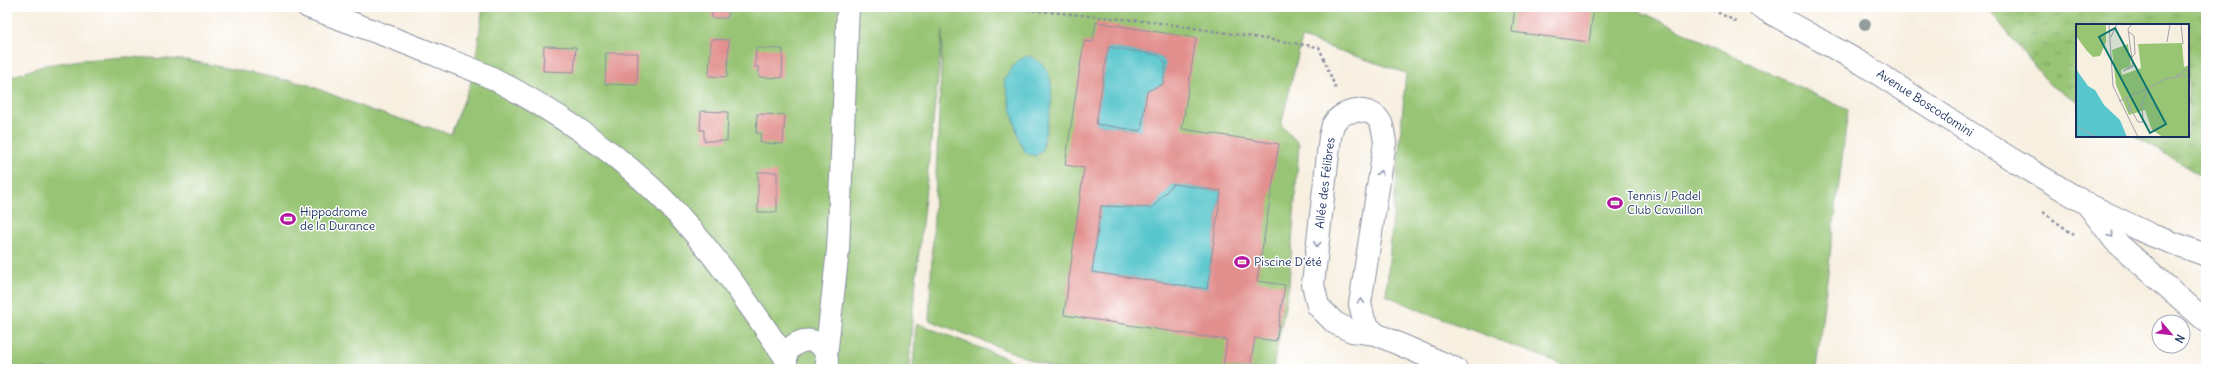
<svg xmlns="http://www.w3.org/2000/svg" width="2213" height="376" viewBox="0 0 2213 376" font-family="Delius,sans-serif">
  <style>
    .grass { fill: url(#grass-tufts); stroke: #5a7a69 }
    .green { fill: #98c574; stroke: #5a7a69 }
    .water { fill: #58c6cd; stroke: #3a7a96 }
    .building { fill: #e2908e; fill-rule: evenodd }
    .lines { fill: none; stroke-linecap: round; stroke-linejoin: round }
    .minor-casing { stroke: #898f9f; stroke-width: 24 }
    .major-casing { stroke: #898f9f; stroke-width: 24 }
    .path { stroke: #898f9f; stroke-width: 2.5; stroke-dasharray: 3 3; stroke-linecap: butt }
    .minor { stroke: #fff; stroke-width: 22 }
    .major { stroke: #fff; stroke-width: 22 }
    .tree { fill: #929e9c }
    .oneway { stroke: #8d97ae }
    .labels { text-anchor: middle; stroke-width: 3; stroke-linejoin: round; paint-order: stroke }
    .street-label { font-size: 12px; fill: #1b2f5e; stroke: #fff }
    .poi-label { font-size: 12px; fill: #1b2f5e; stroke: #fff; text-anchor: start }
    .inset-road { fill: none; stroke: #9fa2ac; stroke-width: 1 }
    .view { fill: #0f766e; fill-opacity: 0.15; stroke: #0f766e; stroke-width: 2 }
    .inset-edge { fill: none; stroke: #1b2f5e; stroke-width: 2 }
  </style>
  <defs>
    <pattern id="grass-tufts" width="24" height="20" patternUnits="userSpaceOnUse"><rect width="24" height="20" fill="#98c574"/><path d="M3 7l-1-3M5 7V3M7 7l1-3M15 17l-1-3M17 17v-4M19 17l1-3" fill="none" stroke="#7ba062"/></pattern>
  </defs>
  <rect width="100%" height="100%" fill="#fff"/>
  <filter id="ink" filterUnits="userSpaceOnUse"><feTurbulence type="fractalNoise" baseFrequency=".025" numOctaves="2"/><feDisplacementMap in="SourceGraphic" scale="8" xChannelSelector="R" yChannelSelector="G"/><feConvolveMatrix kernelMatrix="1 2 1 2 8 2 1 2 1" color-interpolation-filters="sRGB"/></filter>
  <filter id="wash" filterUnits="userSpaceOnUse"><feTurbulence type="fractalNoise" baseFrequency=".012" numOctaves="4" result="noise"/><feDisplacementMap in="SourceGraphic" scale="16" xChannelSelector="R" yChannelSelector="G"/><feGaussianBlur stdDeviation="0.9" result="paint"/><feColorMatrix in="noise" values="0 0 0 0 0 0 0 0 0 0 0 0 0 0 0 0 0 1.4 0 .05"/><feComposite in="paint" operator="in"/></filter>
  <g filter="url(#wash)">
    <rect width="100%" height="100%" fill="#f7efe0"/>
    <path class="grass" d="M1987 7H2206V179L2135 136H2188V25H2077V101L2050 85Z"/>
    <path class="green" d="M483 7H1631L1848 110 1816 369H1575L1424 312 1386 295 1406 73 1302 38 1281 125 1299 144 1289 284 1273 369H1055L929 320 943 30 912 317 909 369H7V78L46 65 81 60 128 57 186 60 306 84 370 110 451 134 473 77Z
      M916 323 1035 369H913Z"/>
    <path class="water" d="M1108 47 1158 55 1166 63 1163 84 1147 92 1141 131 1096 124Z
      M1028 56C1067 68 1047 120 1042 150L1036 156 1026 153 1019 140 1004 80 1017 61Z
      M1173 184 1221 191 1207 289 1092 272 1101 206 1152 208Z"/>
    <g id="blocks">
      <path class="building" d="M711 7H728V18H712Z
        M1515 7H1594L1589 42 1512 32Z
        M1096 22 1196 38 1182 129 1279 144 1257 281 1285 285 1276 341 1255 338 1250 369 1223 366 1227 340 1064 315 1084 168 1065 165 1084 41 1093 42ZM1108 47 1158 55 1166 63 1163 84 1147 91 1141 131 1096 124ZM1173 184 1221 191 1207 289 1092 272 1101 206 1152 208Z
        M711 39 729 40 727 77 709 76Z
        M544 46 576 47 574 72 543 71Z
        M756 48 783 49 782 78 759 77V67H755Z
        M606 53H638L637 85 605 84Z
        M701 111 728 112 727 141H704V130H700Z
        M757 114 785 115 783 144 760 143 761 133H756Z
        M758 172H777V212H758Z"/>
    </g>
  </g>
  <g filter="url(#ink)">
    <use href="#blocks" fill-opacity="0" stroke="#898f9f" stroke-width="1"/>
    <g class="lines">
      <defs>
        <path id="minor" d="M308 7C355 24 402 41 448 60 464 66 481 72 496 80 549 108 600 141 644 181 700 231 743 296 785 357
          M2087 204 2115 241 2206 321
          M1376 334 1365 324 1360 304 1385 142C1384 136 1383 128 1381 123 1372 105 1342 108 1333 125 1332 128 1331 133 1330 137L1313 284 1318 306 1335 323 1352 331 1376 334 1456 369
          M826 356 838 250 848 7
          M786 369V354C799 333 828 337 827 364"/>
        <path id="major" d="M1760 7 1863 64 2008 157 2087 204 2151 235 2206 255"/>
      </defs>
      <use href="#minor" class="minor-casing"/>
      <use href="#major" class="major-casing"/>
      <path class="path" d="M997 7 1154 22 1319 47 1336 89
        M1707 7 1737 22
        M2043 212 2074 235"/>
      <use href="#minor" class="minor"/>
      <use href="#major" class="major"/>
    </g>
    <circle class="tree" cx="1865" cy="24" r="6"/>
    <defs><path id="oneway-chevron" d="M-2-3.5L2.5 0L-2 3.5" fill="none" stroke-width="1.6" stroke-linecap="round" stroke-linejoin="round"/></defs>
    <g class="oneway">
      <use href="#oneway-chevron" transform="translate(1380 173) rotate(-81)"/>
      <use href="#oneway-chevron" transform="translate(2111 235) rotate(52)"/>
      <use href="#oneway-chevron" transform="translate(1317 244) rotate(97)"/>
      <use href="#oneway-chevron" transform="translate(1361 301) rotate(-87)"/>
    </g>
  </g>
  <defs>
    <symbol id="stadium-bare" viewBox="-9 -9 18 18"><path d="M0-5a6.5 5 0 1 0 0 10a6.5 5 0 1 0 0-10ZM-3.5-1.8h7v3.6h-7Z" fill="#b5179e" stroke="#fff" stroke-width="2.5" paint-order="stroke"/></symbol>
  </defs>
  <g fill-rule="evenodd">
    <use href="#stadium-bare" x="1604" y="192" width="22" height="22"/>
    <use href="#stadium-bare" x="277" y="208" width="22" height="22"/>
    <use href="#stadium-bare" x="1231" y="251" width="22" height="22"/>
  </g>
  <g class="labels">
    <g class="street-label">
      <text transform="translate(1925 103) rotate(33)" y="4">Avenue Boscodomini</text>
      <text transform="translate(1325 183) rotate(-83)" y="4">Allée des Félibres</text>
    </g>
    <g class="poi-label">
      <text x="1627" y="200">Tennis / Padel<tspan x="1627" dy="14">Club Cavaillon</tspan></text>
      <text x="300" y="216">Hippodrome<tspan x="300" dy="14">de la Durance</tspan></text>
      <text x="1254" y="266">Piscine D'été</text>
    </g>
  </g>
  <g transform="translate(2076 24)">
    <rect width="113" height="113" fill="#f7efe0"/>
    <path d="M0 0H30V18L24 32 17 33 11 27 0 12Z" fill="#98c574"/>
    <path d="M106 19 108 43 113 41V113H87L76 106 69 86 53 91 40 61 36 26 52 20 55 42 45 46 46 51 65 44 62 20Z" fill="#98c574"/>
    <path d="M0 45 12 62 19 66 28 81 44 96 51 113H0Z" fill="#58c6cd"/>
    <path class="inset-road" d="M33 0 37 62 62 113M56 0 52 5 57 43 47 47 57 41M105 0 107 20M53 8 58 12 59 30 56 33M35 13 41 0M91 18 94 0M100 52 113 44M72 65 89 55 113 51M50 74 55 86 53 88V82M43 77 70 65M56 87 62 98H67L66 80 71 67M0 102 20 113"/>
    <path class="view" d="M39 4 90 100 74 109 23 13Z"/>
    <rect width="113" height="113" class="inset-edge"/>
  </g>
  <rect width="2213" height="376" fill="none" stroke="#fff" stroke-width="24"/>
  <g transform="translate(2171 334) rotate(118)"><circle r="19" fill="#ffffff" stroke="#a4acbf"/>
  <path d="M0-3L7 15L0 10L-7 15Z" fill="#b5179e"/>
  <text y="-6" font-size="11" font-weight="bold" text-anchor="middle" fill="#1b2f5e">N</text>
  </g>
</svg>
